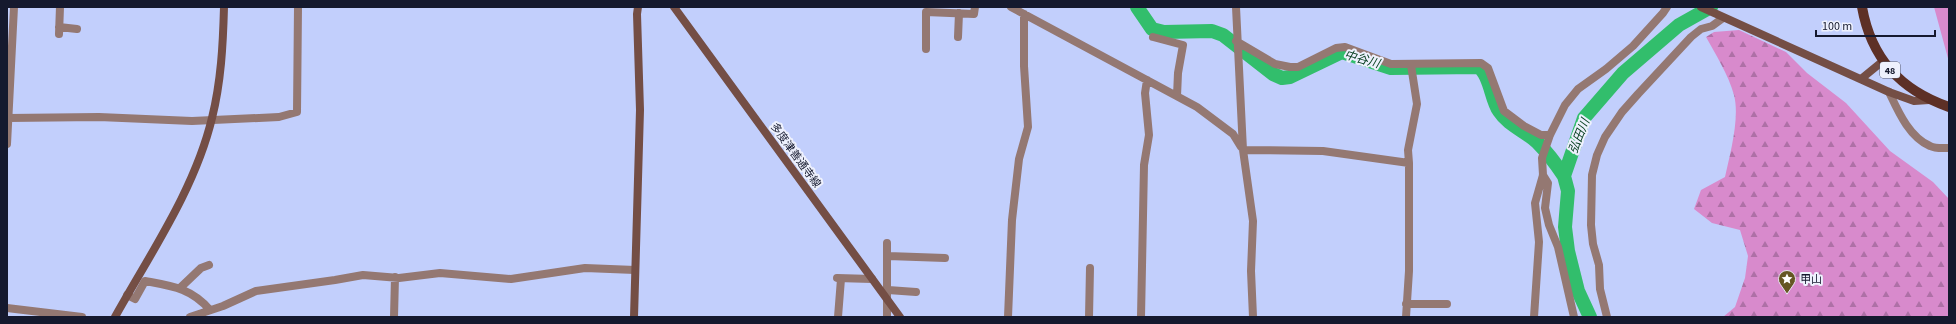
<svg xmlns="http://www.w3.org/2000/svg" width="1956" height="324" viewBox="0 0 1956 324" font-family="'Source Sans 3','Noto Sans JP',sans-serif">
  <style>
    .forest { fill: url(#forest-firs) }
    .pitch { fill: #d88acc }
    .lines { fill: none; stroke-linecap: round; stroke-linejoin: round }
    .river { stroke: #32be6c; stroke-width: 14 }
    .street { stroke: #947872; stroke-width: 8 }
    .secondary { stroke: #744e45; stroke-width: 8 }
    .primary { stroke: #5d3026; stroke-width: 10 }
    .labels { text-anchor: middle; stroke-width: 4; stroke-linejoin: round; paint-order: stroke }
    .shield { fill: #eef1fd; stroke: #565a6c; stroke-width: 1 }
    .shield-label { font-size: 10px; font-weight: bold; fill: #15192e }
    .street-label { font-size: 11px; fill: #15192e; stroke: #eef1fd }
    .poi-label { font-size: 11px; fill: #15192e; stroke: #eef1fd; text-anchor: start }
    .water-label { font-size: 12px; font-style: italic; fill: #033c1c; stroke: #eef1fd }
  </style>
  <defs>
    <pattern id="forest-firs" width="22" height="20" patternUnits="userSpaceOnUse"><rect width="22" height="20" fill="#d88acc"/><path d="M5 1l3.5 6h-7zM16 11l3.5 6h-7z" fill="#ae70a6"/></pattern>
  </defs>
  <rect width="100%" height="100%" fill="#c2cffc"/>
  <path class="forest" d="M1739 30 1786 52 1807 73 1846 103 1890 151 1933 182 1949 199V317H1723L1735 307 1745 278 1748 256 1740 230 1712 223 1694 209 1701 190 1725 177C1730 154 1740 118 1734 95 1728 74 1716 55 1706 37L1714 32Z"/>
  <path class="pitch" d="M1934 7H1949V62Z"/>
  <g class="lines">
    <path class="river" d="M1137 7 1152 29 1164 32 1212 31 1223 35 1273 74 1282 78 1290 77 1342 52 1391 68 1478 67C1490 73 1491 100 1499 111 1508 125 1525 131 1537 142 1547 152 1556 164 1564 176
      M1590 317 1578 291 1568 251 1565 227 1568 191 1564 176 1584 118 1623 73 1679 25 1711 7"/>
    <path class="street" d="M1011 7 1197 107 1233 134 1241 147
      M1236 7 1243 150 1253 221 1251 271 1253 317
      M59 27 77 29
      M59 34 60 7
      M958 37 959 13
      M1153 37 1183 45 1178 73 1177 96
      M1236 41 1275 64 1290 67H1298L1336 48 1345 47 1391 64 1481 63 1488 68 1504 111 1524 126 1541 135H1550
      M926 49V12L974 14 975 7
      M1889 92C1898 111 1909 137 1930 146 1936 149 1943 148 1949 148
      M8 118 99 117 192 121 279 117 297 112 298 7
      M7 144 14 7
      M1243 150 1323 151 1409 163V271L1406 317
      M1409 163 1408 150 1417 104 1411 65
      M1543 175 1548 183 1545 208 1549 225 1558 247 1574 317
      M888 256 945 258
      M837 278 872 279
      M180 288 201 268 209 265
      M888 290 916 292
      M127 295 135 299 145 281C172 286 191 288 210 310
      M1406 304H1447
      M7 308 82 317
      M190 317 223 306 256 291 335 280 363 275 399 278 440 273 511 279 585 268 635 270
      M394 317 395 277
      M838 317 841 279
      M887 317V243
      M1008 317 1012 220 1019 159 1028 127 1024 66V14
      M1089 317 1090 268
      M1141 317 1144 165 1149 135 1145 93 1147 80
      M1534 317 1539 242 1535 203 1543 175 1542 158 1550 135 1565 105 1578 89 1606 69 1633 46 1663 13 1667 7
      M1607 317 1600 289 1599 265 1593 244 1591 225 1592 175 1597 155 1605 137 1622 112 1638 94 1691 37 1701 29 1712 26 1723 18"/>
    <path class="secondary" d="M674 7 900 317
      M1701 7 1889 92 1914 101 1929 100
      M1861 79 1883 61
      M115 317C150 254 195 189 212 118 221 82 223 45 224 7
      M634 317 640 110 637 14 638 7"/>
    <path class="primary" d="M1862 7C1871 58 1900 90 1949 107"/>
  </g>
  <defs>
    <symbol id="sight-pin" viewBox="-11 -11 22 30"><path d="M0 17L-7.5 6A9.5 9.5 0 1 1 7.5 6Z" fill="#655623" stroke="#eef1fd"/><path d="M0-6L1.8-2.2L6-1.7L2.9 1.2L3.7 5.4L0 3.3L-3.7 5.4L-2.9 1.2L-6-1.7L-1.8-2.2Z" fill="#fff"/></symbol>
  </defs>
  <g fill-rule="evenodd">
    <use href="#sight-pin" x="1777" y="269" width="20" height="27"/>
  </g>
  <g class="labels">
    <rect class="shield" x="1880" y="62" width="20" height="16" rx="3"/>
    <g class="shield-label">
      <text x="1890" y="74">48</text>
    </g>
    <g class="street-label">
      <text transform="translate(796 155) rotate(54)" y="4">多度津善通寺線</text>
    </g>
    <g class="poi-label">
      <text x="1800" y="283">甲山</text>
    </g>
    <g class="water-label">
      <text transform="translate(1362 59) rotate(16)" y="4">中谷川</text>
      <text transform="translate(1579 136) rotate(-68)" y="4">弘田川</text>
    </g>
  </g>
  <rect width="1956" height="324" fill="none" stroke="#15192e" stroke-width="16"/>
  <path d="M1816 30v6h119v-6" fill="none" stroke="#15192e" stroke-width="2"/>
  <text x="1822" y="30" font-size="12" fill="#15192e" stroke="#eef1fd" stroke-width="3" paint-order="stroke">100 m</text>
</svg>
